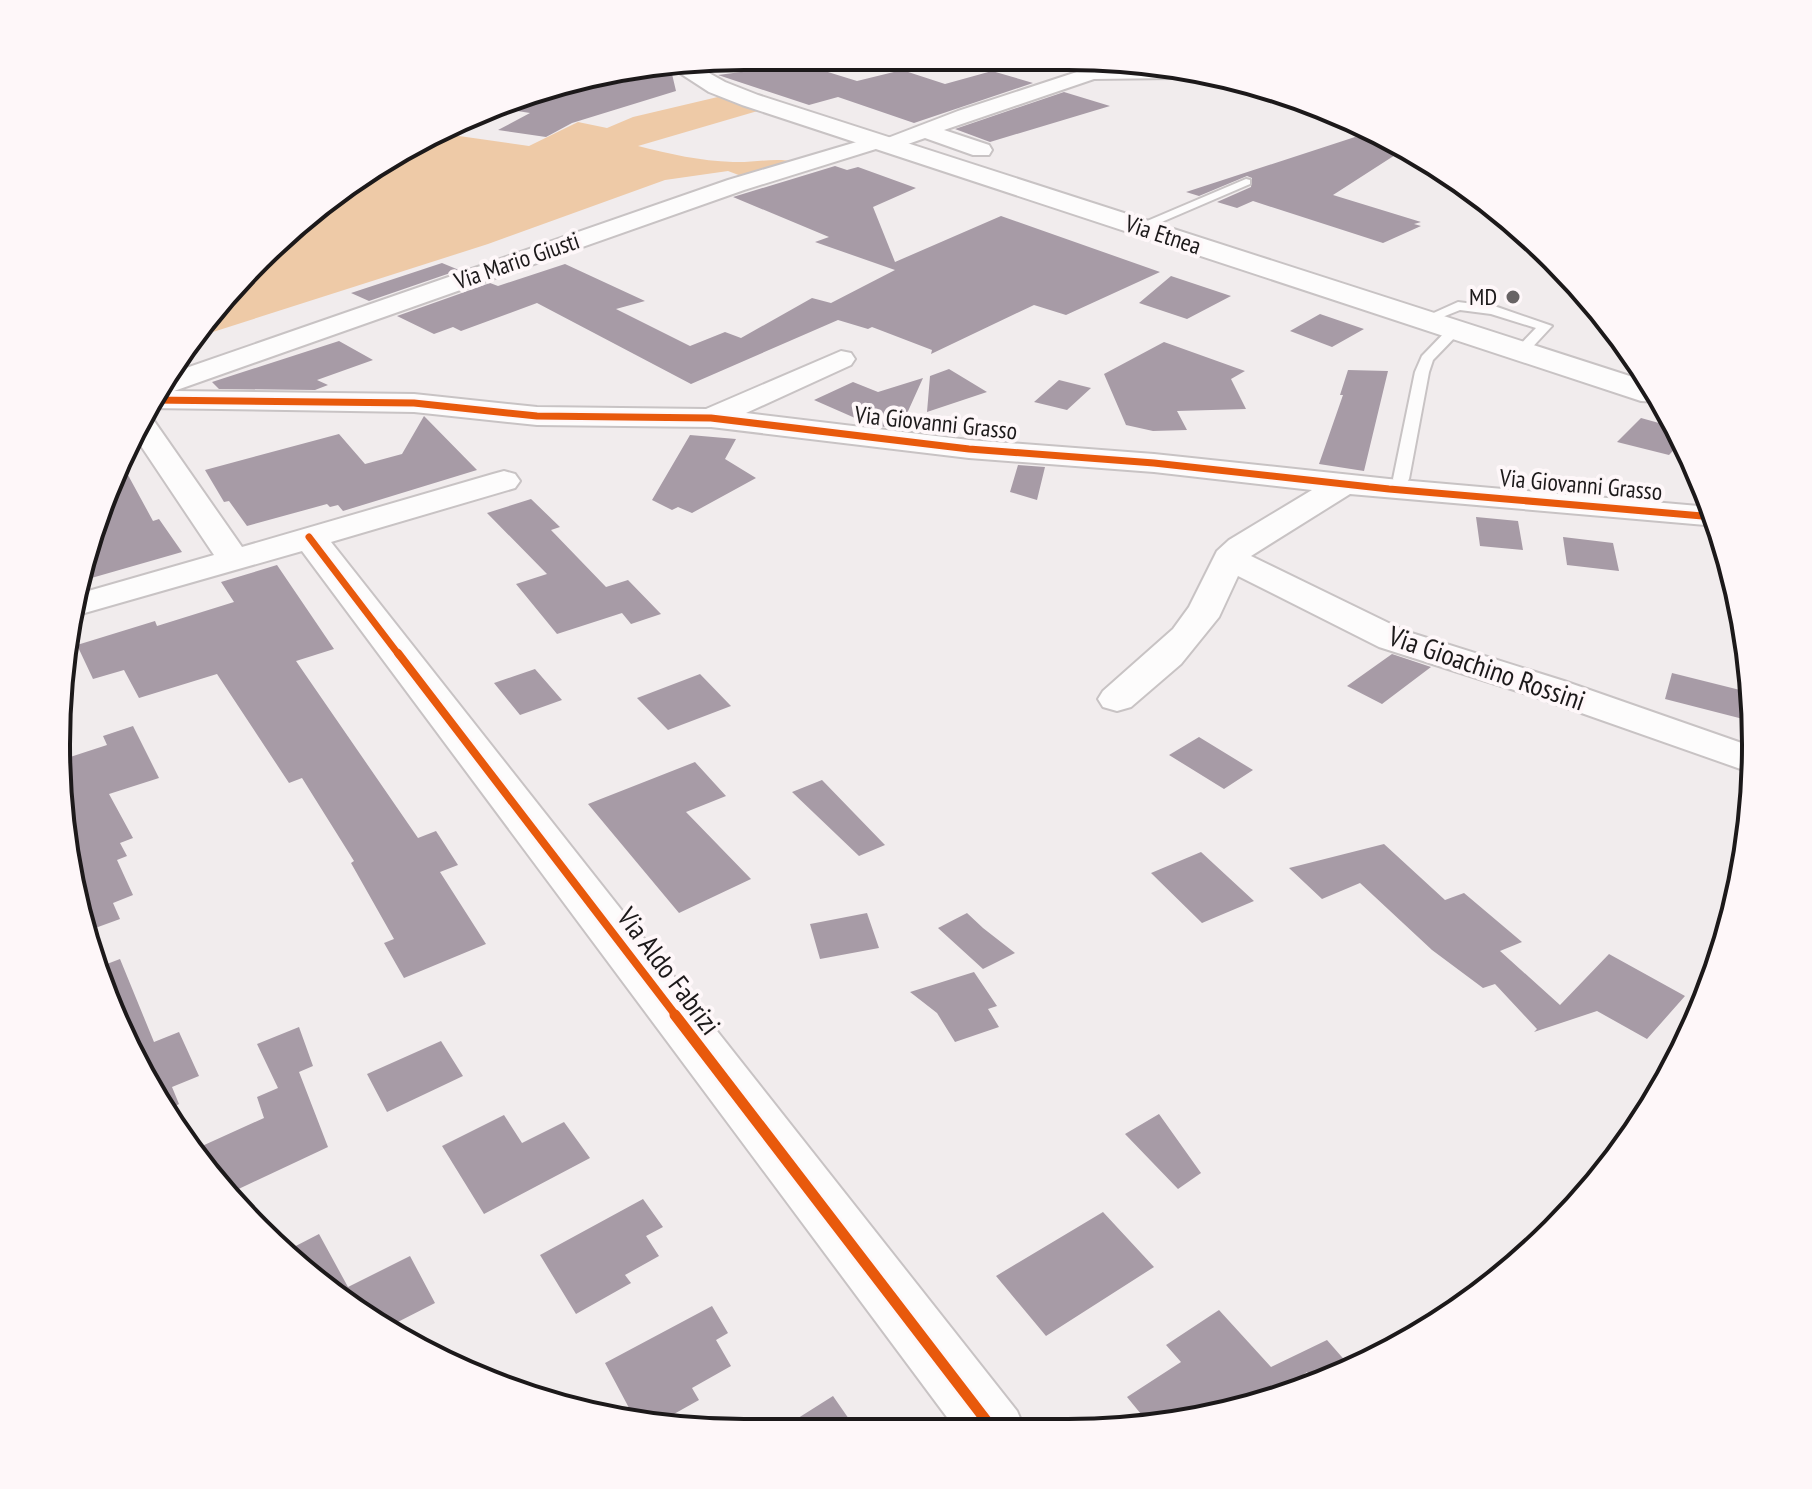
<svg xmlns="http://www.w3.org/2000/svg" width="1812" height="1489" viewBox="0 0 1812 1489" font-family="'PT Sans Narrow',sans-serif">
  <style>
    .forest { fill: #eecaa7 }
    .building { fill: #a79ba6 }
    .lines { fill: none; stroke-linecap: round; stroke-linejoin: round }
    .lane-casing { stroke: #c8c3c4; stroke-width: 4 }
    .street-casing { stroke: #c8c3c4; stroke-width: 4 }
    .secondary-casing { stroke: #c8c3c4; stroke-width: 4 }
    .lane { fill: #fdfcfc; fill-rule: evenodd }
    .street { fill: #fdfcfc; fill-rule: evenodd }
    .secondary { fill: #fdfcfc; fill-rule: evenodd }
    .cycleway-far2-casing { stroke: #fef7f9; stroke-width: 11 }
    .cycleway-far1-casing { stroke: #fef7f9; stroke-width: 13 }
    .cycleway-casing { stroke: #fef7f9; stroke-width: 16 }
    .cycleway-far2 { stroke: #e8590c; stroke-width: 7 }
    .cycleway-far1 { stroke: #e8590c; stroke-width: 8 }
    .cycleway { stroke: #e8590c; stroke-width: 11 }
    .poi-dot { fill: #676364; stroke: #fef7f9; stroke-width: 3 }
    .labels { text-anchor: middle; stroke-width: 8; stroke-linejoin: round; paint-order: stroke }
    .far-street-label { font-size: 24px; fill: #1c191a; stroke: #fef7f9 }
    .far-poi-label { font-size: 24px; fill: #1c191a; stroke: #fef7f9; text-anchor: end }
    .street-label { font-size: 28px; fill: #1c191a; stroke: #fef7f9 }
    .rim { fill: none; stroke: #1c191a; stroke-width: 4 }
  </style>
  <rect width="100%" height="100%" fill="#f1eced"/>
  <path class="forest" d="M722 96 761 110 638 146C670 154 700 161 733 162 754 163 775 157 796 162L744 177 728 171 665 180 488 244 191 339 258 257 401 148 438 133 529 146 578 122 607 128 633 117Z"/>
  <path class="building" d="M802 64 857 81 902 70 945 84 992 71 1033 83 914 123 838 97 809 105 718 75Z
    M672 74 676 91 572 123 546 137 498 130 530 113 505 109 507 104 515 101Z
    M1064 92 1110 106 990 142 955 129Z
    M1355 137 1406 148 1333 195 1421 222 1414 224 1421 226 1383 243 1253 201 1237 208 1217 202 1251 187 1252 178 1247 176 1199 196 1186 192Z
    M835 166 847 170 858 167 916 188 873 207 895 262 1001 216 1160 272 1066 315 1034 305 931 354 932 350 872 327 868 329 838 320 691 384 537 303 461 331 453 327 434 334 397 316 490 283 498 286 565 264 645 301 616 309 690 346 725 332 741 338 812 298 831 303 895 270 815 242 829 237 733 197Z
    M442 263 459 270 369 301 351 293Z
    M1171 276 1231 296 1187 319 1139 303Z
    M1320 314 1364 329 1332 347 1290 331Z
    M339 341 373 360 317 380 328 385 315 390 219 389 212 382Z
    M1164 342 1245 371 1231 379 1246 409 1177 411 1187 430 1153 431 1126 425 1104 374Z
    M949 369 987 392 927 412 930 376Z
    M1348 370 1388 371 1364 471 1319 464 1343 395H1340Z
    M923 378 900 429 871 425 814 400 853 382 878 392Z
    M1059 380 1091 388 1067 410 1034 402Z
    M424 416 477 470 343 511 338 505 330 507 327 504 247 526 229 501 224 502 205 470 339 434 365 464 402 454Z
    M1641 418 1677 428 1684 439 1669 455 1617 442Z
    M690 435 736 439 725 459 756 478 692 513 678 507 672 510 652 500Z
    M122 464 153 521 159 519 182 552 81 581 93 523Z
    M1018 465 1045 467 1037 500 1010 492Z
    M531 499 560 527 551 530 606 587 628 580 661 614 631 624 622 613 557 634 516 584 547 574 487 513Z
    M1476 517 1518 521 1523 550 1480 546Z
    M1563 537 1613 543 1619 571 1567 565Z
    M277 565 334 649 296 661 418 838 436 831 458 865 440 872 486 944 404 978 384 943 394 939 351 863 354 861 302 778 289 783 217 674 139 698 124 670 93 679 77 645 155 621 157 626 234 602 221 582Z
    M1392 654 1431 667 1382 704 1347 686Z
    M535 669 562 700 520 715 494 683Z
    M1672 673 1748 692 1743 719 1665 699Z
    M700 674 731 706 668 730 637 698Z
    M133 726 159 778 109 794 133 838 120 843 127 856 117 860 133 895 113 903 120 919 87 931 69 878 61 760 107 745 103 736Z
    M1199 737 1253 770 1224 789 1169 755Z
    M695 762 726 796 686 812 751 879 679 913 588 804Z
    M822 780 885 845 859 856 792 792Z
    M1384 844 1445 900 1464 893 1522 942 1500 951 1560 1005 1609 954 1685 996 1647 1039 1597 1011 1534 1032 1537 1029 1495 984 1483 988 1432 950 1360 883 1322 899 1289 868Z
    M1201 852 1254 901 1202 923 1151 873Z
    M867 913 879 948 820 959 810 924Z
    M967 913 983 928 1015 953 983 969 938 928Z
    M120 959 154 1042 179 1032 199 1076 172 1087 179 1104 166 1111 127 1049 99 967Z
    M974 972 997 1006 988 1009 999 1027 955 1042 937 1013 910 992Z
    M299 1027 313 1066 299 1072 328 1147 228 1194 199 1164 191 1151 264 1118 257 1097 278 1088 257 1044Z
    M441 1041 463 1076 387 1112 367 1074Z
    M1159 1114 1201 1173 1178 1189 1125 1134Z
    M504 1115 522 1143 564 1122 590 1158 484 1214 442 1146Z
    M643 1199 663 1227 646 1236 659 1256 625 1275 631 1283 576 1314 540 1255Z
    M1103 1212 1154 1267 1046 1336 996 1276Z
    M319 1234 348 1287 410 1256 435 1303 386 1328 325 1290 286 1251Z
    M712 1306 728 1333 716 1340 731 1366 692 1388 699 1400 656 1424 636 1421 605 1363Z
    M1219 1310 1271 1367 1327 1340 1348 1364 1315 1381 1307 1372 1263 1403 1245 1410 1150 1425 1127 1397 1181 1362 1166 1345Z
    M833 1396 858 1432H776Z"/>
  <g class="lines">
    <defs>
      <path id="lane" d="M608 75 603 78 553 85 567 79Z
        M504 105 500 112 491 111Z
        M1246 179 1250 180V184L1143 230 1133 227Z
        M1458 302 1497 307 1552 326 1526 354 1521 355 1514 351 1536 328 1491 314 1460 310 1425 324 1418 320Z
        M1450 327 1462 330 1433 360 1429 372 1409 479 1407 482H1395L1393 479 1415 372 1422 356Z"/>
      <path id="street" d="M1092 67H1152L1182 74 1174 78 1094 79 944 130 989 145 992 150 989 155H973L925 138 888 151 879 148 744 190 174 391 414 394 537 407 706 409 841 351 851 353 855 359 851 365 746 413 969 440 1154 454 1389 479 1710 507 1717 526 1350 494 1251 556 1405 631 1564 681 1753 747 1752 773 1536 697 1379 647 1238 576 1219 617 1181 664 1131 707 1117 711 1103 707 1098 699 1103 691 1173 629 1189 607 1217 551 1229 540 1312 490 1154 472 969 458 711 427 537 425 414 412 149 408 166 375 728 180 870 138 885 139 958 111Z
        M145 416 152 418 242 547 493 474 504 471 515 474 520 481 515 488 331 542 1017 1411 1026 1432H958L302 551 74 616 78 594 214 555 135 437Z"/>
      <path id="secondary" d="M691 63 725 82 758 95 1642 380 1658 402 1641 401 742 105 709 92 669 66Z"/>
    </defs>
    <use href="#lane" class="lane-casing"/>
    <use href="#street" class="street-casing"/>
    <use href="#secondary" class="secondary-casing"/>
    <use href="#lane" class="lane"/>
    <use href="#street" class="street"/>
    <use href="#secondary" class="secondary"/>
    <defs>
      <path id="cycleway-far2" d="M153 400 414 403 537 416 711 418 969 449 1154 463 1389 489 1714 517
        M309 537 399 655"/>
      <path id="cycleway-far1" d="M398 653 677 1017"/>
      <path id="cycleway" d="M675 1015 995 1432"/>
    </defs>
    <use href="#cycleway-far2" class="cycleway-far2-casing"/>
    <use href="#cycleway-far1" class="cycleway-far1-casing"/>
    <use href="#cycleway" class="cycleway-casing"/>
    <use href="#cycleway-far2" class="cycleway-far2"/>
    <use href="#cycleway-far1" class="cycleway-far1"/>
    <use href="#cycleway" class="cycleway"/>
  </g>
  <circle class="poi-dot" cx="1513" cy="297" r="8"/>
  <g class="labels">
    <g class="far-street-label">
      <text transform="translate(1163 235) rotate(18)" y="8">Via Etnea</text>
      <text transform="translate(517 261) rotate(-19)" y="8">Via Mario Giusti</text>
      <text transform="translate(936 423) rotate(6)" y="8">Via Giovanni Grasso</text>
      <text transform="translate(1581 485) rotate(5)" y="8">Via Giovanni Grasso</text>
    </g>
    <g class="far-poi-label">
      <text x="1497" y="305">MD</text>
    </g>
    <g class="street-label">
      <text transform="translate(1487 668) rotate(19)" y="10">Via Gioachino Rossini</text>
      <text transform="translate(669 971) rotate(53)" y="10">Via Aldo Fabrizi</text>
    </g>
  </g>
  <path d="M0 0H1812V1489H0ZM744 70H1068A674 674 0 0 1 1742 744V745A674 674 0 0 1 1068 1419H744A674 674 0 0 1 70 745V744A674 674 0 0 1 744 70Z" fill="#fef7f9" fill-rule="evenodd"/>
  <path class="rim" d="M744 70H1068A674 674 0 0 1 1742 744V745A674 674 0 0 1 1068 1419H744A674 674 0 0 1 70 745V744A674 674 0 0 1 744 70Z"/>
</svg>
